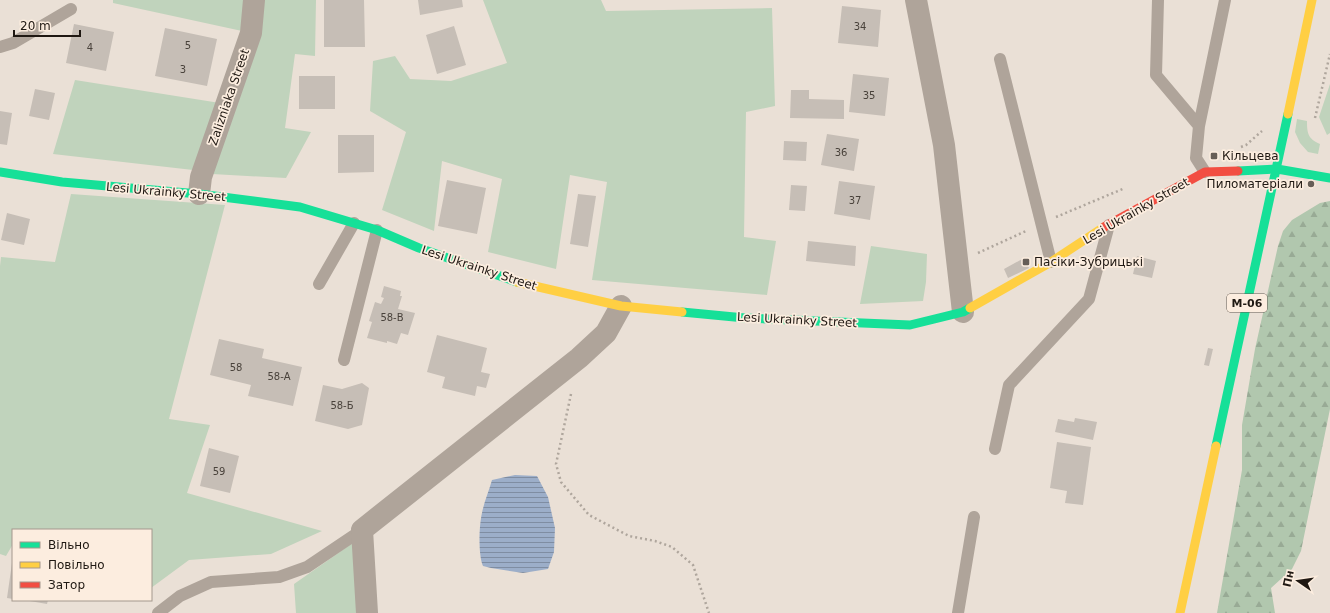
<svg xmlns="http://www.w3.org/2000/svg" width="1330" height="613" viewBox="0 0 1330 613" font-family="'DejaVu Sans',sans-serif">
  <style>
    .green { fill: #c0d3bc }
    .forest { fill: url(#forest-firs) }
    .water { fill: url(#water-rules) }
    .building { fill: #c6beb6 }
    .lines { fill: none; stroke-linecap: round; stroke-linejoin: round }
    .path { stroke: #afa69d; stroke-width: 2.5; stroke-dasharray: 2 3; stroke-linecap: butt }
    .lane { stroke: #afa49a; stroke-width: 12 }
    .street { stroke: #afa49a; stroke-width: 22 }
    .fast { stroke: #16e098; stroke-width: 9 }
    .slow { stroke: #ffcf43; stroke-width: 9 }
    .jam { stroke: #f24e42; stroke-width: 9 }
    .poi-dot { fill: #665e57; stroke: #fceddf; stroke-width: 1.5 }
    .labels { text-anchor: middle; stroke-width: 3.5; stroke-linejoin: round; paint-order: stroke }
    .number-label { font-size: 10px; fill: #49423b }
    .shield { fill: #fceddf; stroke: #615850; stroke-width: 1 }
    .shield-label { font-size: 11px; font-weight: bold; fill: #1f1812 }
    .street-label { font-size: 12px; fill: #1f1812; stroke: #fceddf }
    .poi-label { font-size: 12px; fill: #1f1812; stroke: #fceddf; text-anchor: start }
  </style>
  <defs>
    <pattern id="forest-firs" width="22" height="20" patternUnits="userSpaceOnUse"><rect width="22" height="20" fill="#b1c7ae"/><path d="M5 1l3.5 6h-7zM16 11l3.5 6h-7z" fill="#98aa95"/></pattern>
    <pattern id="water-rules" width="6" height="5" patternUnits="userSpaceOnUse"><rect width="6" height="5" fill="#9caec9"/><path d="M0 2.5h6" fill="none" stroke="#7f8da2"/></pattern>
  </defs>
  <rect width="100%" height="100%" fill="#eae0d6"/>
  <path class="green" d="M113 0H316L315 56 295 54 285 128 311 132 286 178 212 174 242 31 113 3Z
    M483 0H601L606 11 772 8 775 106 746 112 744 237 776 241 767 295 592 280 607 182 570 175 556 269 488 252 502 179 442 161 434 231 382 210 406 132 370 111 373 61 395 56 410 79 451 81 507 63Z
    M75 80 220 103 193 170 53 154Z
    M1330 84V133L1327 135 1319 117Z
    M1297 119 1307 121C1307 133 1308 139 1320 144L1318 154 1308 152 1300 143 1295 132Z
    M71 194 225 205 169 419 210 425 187 493 322 531 271 554 189 560 151 588V530H13V544L6 556 0 554V266L1 257 55 262Z
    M871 246 927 254 926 282 923 301 860 304Z
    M357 540 359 613H296L294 584Z"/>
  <path class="forest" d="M1330 201V409L1301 551 1292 569 1271 588 1275 613H1217L1242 470V425L1255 349 1278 246 1283 231 1292 220 1320 203Z"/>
  <path class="water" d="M515 475 537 476 548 497 555 528 554 552 548 569 523 573 491 568 483 566C478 554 479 526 482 513 484 502 489 491 492 480Z"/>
  <path class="building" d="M324 0H364L365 47H324Z
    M418 0H462L463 7 420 15Z
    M842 6 881 10 878 47 838 43Z
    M74 24 114 32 106 71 66 63Z
    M454 26 466 65 437 74 426 35Z
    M165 28 217 39 207 86 155 76Z
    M853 74 889 78 885 116 849 112Z
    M299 76H335V109H299Z
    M35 89 55 93 49 120 29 116Z
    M791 90H809V99L844 100V119L790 118Z
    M0 111 12 113 7 145 0 144Z
    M827 134 859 139 854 171 821 165Z
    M338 135H374V172L338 173Z
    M784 141 807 142 806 161 783 160Z
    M447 180 486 188 477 234 438 226Z
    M839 181 875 186 870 220 834 214Z
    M791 185 807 186 805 211 789 210Z
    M578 194 596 196 588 247 570 244Z
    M7 213 30 219 24 245 1 240Z
    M808 241 856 246 855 266 806 261Z
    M1137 256 1156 261 1152 278 1133 274Z
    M1024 258 1029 268 1008 278 1004 269Z
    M384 286 401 291 400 296H402L398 309 415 313 408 335 401 333 397 344 387 341V343L367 338 372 322 369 321 375 302 381 304 384 298 381 297Z
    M437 335 487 348 481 372 490 374 486 388 477 386 475 396 442 388 445 377 427 372Z
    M219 339 264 349 262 358 302 367 293 406 248 396 251 385 210 375Z
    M1208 348 1213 349 1209 366 1204 365Z
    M362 383 369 388 362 425 348 429 315 421 323 385 342 389Z
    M1075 418 1097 422 1093 440 1055 432 1058 419 1074 422Z
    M1057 442 1091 447 1083 505 1065 503 1067 491 1050 488Z
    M209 448 239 456 230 493 200 486Z
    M12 563H13V599L7 598Z
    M24 600H48L47 604Z"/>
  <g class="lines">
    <path class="path" d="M1315 118 1330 54
      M1241 147 1246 145 1262 131
      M1056 217 1125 188
      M978 253 1026 231
      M571 394 556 464 561 482 589 515 629 536 655 541 672 547 693 565 709 613"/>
    <path class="lane" d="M1158 0 1156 75 1199 126
      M0 47 13 43 71 9
      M1000 59 1051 262
      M1205 172 1196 158 1199 126 1225 0
      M319 284 354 223
      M344 360 377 230
      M995 449 1009 385 1089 299 1109 225
      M158 613 180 596 211 582 279 577 307 567 362 530
      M958 613 974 517"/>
    <path class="street" d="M916 0 944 145 963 312
      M199 194 201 177 251 33 254 0
      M367 613 362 530 579 358 606 333 621 306"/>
    <path class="fast" d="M1238 171 1277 169 1330 178
      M0 172 62 182 199 194 300 207 377 230 419 248 517 282
      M682 312 745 318 910 325 963 312 970 308
      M1216 446 1288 114"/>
    <path class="slow" d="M1288 114 1312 0
      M517 282 621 306 682 312
      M970 308 1051 262 1104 227
      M1180 613 1216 446"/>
    <path class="jam" d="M1104 227 1205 172 1238 171"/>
  </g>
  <g class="poi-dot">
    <rect x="1210" y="152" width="8" height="8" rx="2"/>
    <circle cx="1311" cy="184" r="4"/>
    <rect x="1022" y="258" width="8" height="8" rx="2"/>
  </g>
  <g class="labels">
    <g class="number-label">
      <text x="860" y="30">34</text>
      <text x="188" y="49">5</text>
      <text x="90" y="51">4</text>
      <text x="183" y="73">3</text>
      <text x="869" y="99">35</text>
      <text x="841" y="156">36</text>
      <text x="855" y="204">37</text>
      <text x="392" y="321">58-В</text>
      <text x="236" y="371">58</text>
      <text x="279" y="380">58-А</text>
      <text x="342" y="409">58-Б</text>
      <text x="219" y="475">59</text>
    </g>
    <rect class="shield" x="1227" y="294" width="40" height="18" rx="3"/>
    <g class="shield-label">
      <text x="1247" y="307">М-06</text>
    </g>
    <g class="street-label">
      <text transform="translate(229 97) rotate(-71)" y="4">Zalizniaka Street</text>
      <text transform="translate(166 192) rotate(5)" y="4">Lesi Ukrainky Street</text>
      <text transform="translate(1136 211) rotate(-30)" y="4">Lesi Ukrainky Street</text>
      <text transform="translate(479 268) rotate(18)" y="4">Lesi Ukrainky Street</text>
      <text transform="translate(797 320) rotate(3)" y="4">Lesi Ukrainky Street</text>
    </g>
    <g class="poi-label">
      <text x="1222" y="160">Кільцева</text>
      <text x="1303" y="188" text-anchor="end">Пиломатеріали</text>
      <text x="1034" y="266">Пасіки-Зубрицькі</text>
    </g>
  </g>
  <rect x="12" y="529" width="140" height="72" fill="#fceddf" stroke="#a4988d"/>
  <rect x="20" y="542" width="20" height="6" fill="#16e098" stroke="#a4988d"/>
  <text x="48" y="549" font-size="12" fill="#1f1812">Вільно</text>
  <rect x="20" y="562" width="20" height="6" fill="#ffcf43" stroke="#a4988d"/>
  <text x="48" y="569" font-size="12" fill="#1f1812">Повільно</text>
  <rect x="20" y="582" width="20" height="6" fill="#f24e42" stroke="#a4988d"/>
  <text x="48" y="589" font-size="12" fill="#1f1812">Затор</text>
  <g transform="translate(1298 581) rotate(283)" stroke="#fceddf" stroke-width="3" paint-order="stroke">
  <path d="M0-3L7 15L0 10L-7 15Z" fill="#1f1812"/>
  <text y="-6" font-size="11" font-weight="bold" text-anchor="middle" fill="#1f1812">Пн</text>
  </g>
  <path d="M14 30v6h66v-6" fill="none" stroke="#1f1812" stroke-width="2"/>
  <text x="20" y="30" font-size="12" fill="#1f1812" stroke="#fceddf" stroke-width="3" paint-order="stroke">20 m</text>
</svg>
